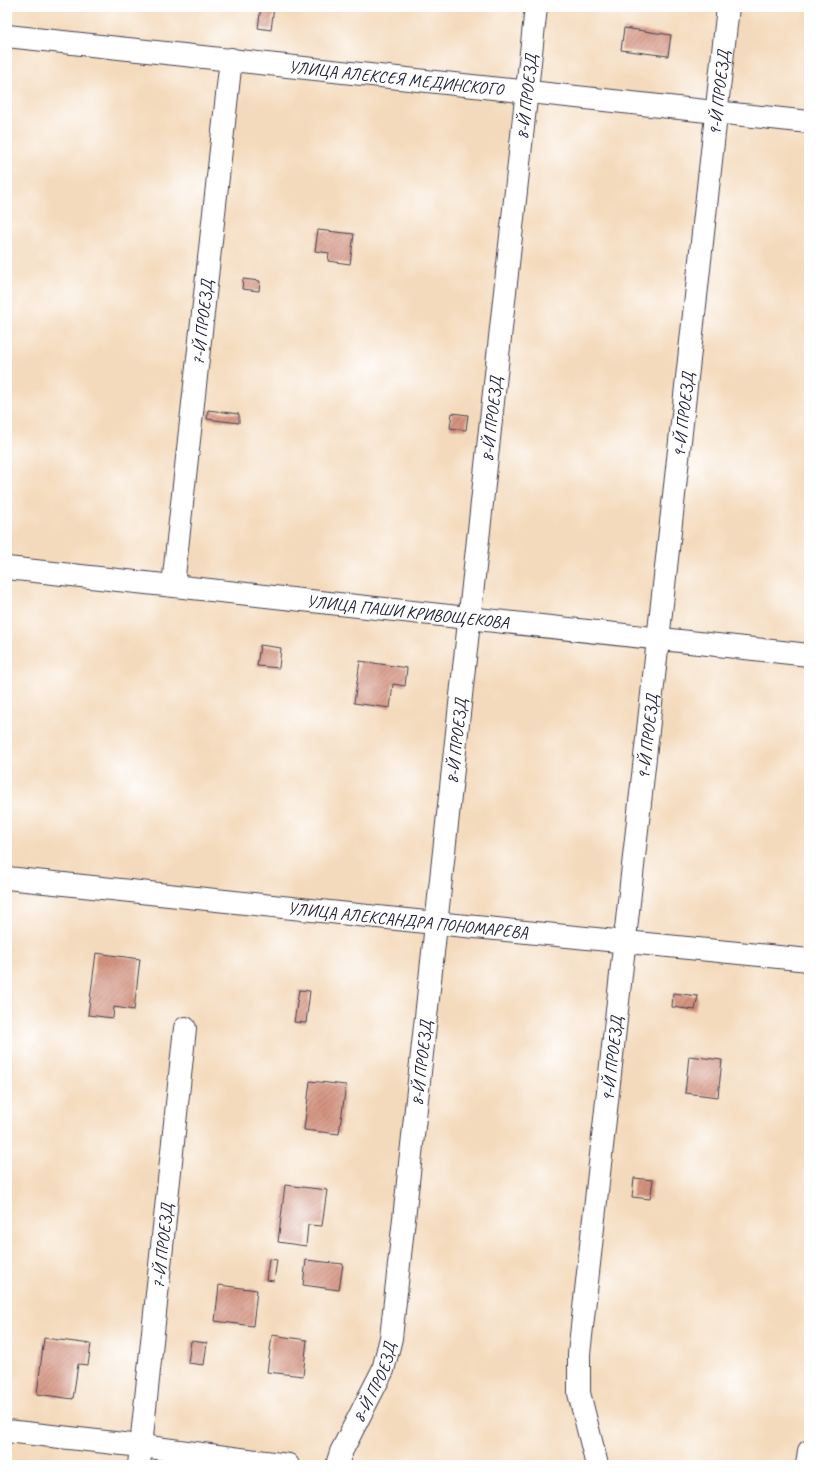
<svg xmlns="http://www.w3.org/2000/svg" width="816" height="1472" viewBox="0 0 816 1472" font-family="Caveat,sans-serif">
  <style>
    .building { fill: url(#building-hatch) }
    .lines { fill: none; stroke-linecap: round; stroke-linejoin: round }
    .street-casing { stroke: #423e4e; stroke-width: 24 }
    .street { stroke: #fff; stroke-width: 22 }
    .labels { text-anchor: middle; stroke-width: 3; stroke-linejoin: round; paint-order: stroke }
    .street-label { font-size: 17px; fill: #22223b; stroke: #fff }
  </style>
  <defs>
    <pattern id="building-hatch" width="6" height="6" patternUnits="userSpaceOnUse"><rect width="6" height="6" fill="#d49380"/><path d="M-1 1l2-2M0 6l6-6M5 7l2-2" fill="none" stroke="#ac786a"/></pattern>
  </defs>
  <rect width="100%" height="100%" fill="#fff"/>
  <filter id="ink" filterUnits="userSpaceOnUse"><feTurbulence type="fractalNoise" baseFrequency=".025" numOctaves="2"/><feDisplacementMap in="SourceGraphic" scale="8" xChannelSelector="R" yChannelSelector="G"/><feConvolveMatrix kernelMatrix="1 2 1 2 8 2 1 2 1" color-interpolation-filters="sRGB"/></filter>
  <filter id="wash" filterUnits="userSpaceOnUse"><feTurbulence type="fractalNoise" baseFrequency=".012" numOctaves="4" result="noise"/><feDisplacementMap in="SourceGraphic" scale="16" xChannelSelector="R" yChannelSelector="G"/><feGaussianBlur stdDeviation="0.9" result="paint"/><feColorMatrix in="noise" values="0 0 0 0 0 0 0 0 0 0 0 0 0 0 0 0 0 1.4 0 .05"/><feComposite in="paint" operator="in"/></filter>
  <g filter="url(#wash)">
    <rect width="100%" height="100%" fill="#f4dabc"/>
    <g id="blocks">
      <path class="building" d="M261 7H274L271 30 258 28Z
        M624 28 671 35 668 56 621 50Z
        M318 230 354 234 350 264 328 261 329 253 315 251Z
        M243 279 260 281 259 291 242 289Z
        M208 410 239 414V423L207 419Z
        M452 413 468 415 466 430 450 428Z
        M260 645 281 648 279 668 257 666Z
        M360 661 407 668 405 686 393 684 390 708 354 703Z
        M96 953 140 959 134 1010 114 1007 113 1018 88 1015Z
        M299 990 310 991 306 1023 294 1022Z
        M673 993 698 996 695 1010 672 1007Z
        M689 1056 722 1060 718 1097 685 1093Z
        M310 1081 346 1085 339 1134 304 1130Z
        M634 1178 653 1180 650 1199 632 1197Z
        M285 1185 327 1190 322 1226 308 1225 306 1246 278 1242Z
        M269 1259 277 1260 274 1281 266 1280Z
        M306 1260 343 1264 339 1290 303 1285Z
        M219 1285 257 1290 253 1326 215 1321Z
        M272 1335 307 1340 303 1376 267 1372Z
        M44 1338 91 1344 88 1365 78 1364 73 1399 37 1394Z
        M191 1341 207 1343 204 1365 188 1363Z"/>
    </g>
  </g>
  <g filter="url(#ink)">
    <use href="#blocks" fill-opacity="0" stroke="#423e4e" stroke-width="1"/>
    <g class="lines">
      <defs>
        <g id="street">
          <path id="s1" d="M7 36 809 122"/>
          <path id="s2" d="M7 568 809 655"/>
          <path id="s3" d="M173 585 231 59"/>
          <path id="s4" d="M7 878 435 923 809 960"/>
          <path d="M7 1431 141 1446 288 1465"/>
          <path id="s5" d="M139 1465 185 1028"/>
          <path id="s6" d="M337 1465 341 1452 383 1370 391 1338 536 7"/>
          <path id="s7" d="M597 1465 579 1393V1354L728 7"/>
          <path d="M807 1465 809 1451"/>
        </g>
      </defs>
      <use href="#street" class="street-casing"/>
      <use href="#street" class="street"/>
    </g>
  </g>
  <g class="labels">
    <g class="street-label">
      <text dy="6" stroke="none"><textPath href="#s1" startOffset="391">УЛИЦА АЛЕКСЕЯ МЕДИНСКОГО</textPath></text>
      <text dy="6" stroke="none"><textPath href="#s7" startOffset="1382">9-Й ПРОЕЗД</textPath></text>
      <text dy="6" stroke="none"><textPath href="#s6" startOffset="1387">8-Й ПРОЕЗД</textPath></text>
      <text dy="6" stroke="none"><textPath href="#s3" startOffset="264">7-Й ПРОЕЗД</textPath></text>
      <text dy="6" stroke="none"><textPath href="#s7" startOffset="1058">9-Й ПРОЕЗД</textPath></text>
      <text dy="6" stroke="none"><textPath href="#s6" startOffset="1063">8-Й ПРОЕЗД</textPath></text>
      <text dy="6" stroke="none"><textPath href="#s2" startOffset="403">УЛИЦА ПАШИ КРИВОЩЕКОВА</textPath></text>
      <text dy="6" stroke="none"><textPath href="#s7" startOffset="734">9-Й ПРОЕЗД</textPath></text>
      <text dy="6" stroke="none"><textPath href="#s6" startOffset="739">8-Й ПРОЕЗД</textPath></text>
      <text dy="6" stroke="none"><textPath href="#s4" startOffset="403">УЛИЦА АЛЕКСАНДРА ПОНОМАРЕВА</textPath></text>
      <text dy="6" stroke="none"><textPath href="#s7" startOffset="410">9-Й ПРОЕЗД</textPath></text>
      <text dy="6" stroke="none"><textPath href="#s6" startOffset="415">8-Й ПРОЕЗД</textPath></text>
      <text dy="6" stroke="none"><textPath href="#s5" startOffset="220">7-Й ПРОЕЗД</textPath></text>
      <text dy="6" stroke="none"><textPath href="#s6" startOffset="91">8-Й ПРОЕЗД</textPath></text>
    </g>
  </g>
  <rect width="816" height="1472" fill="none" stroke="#fff" stroke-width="24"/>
</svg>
